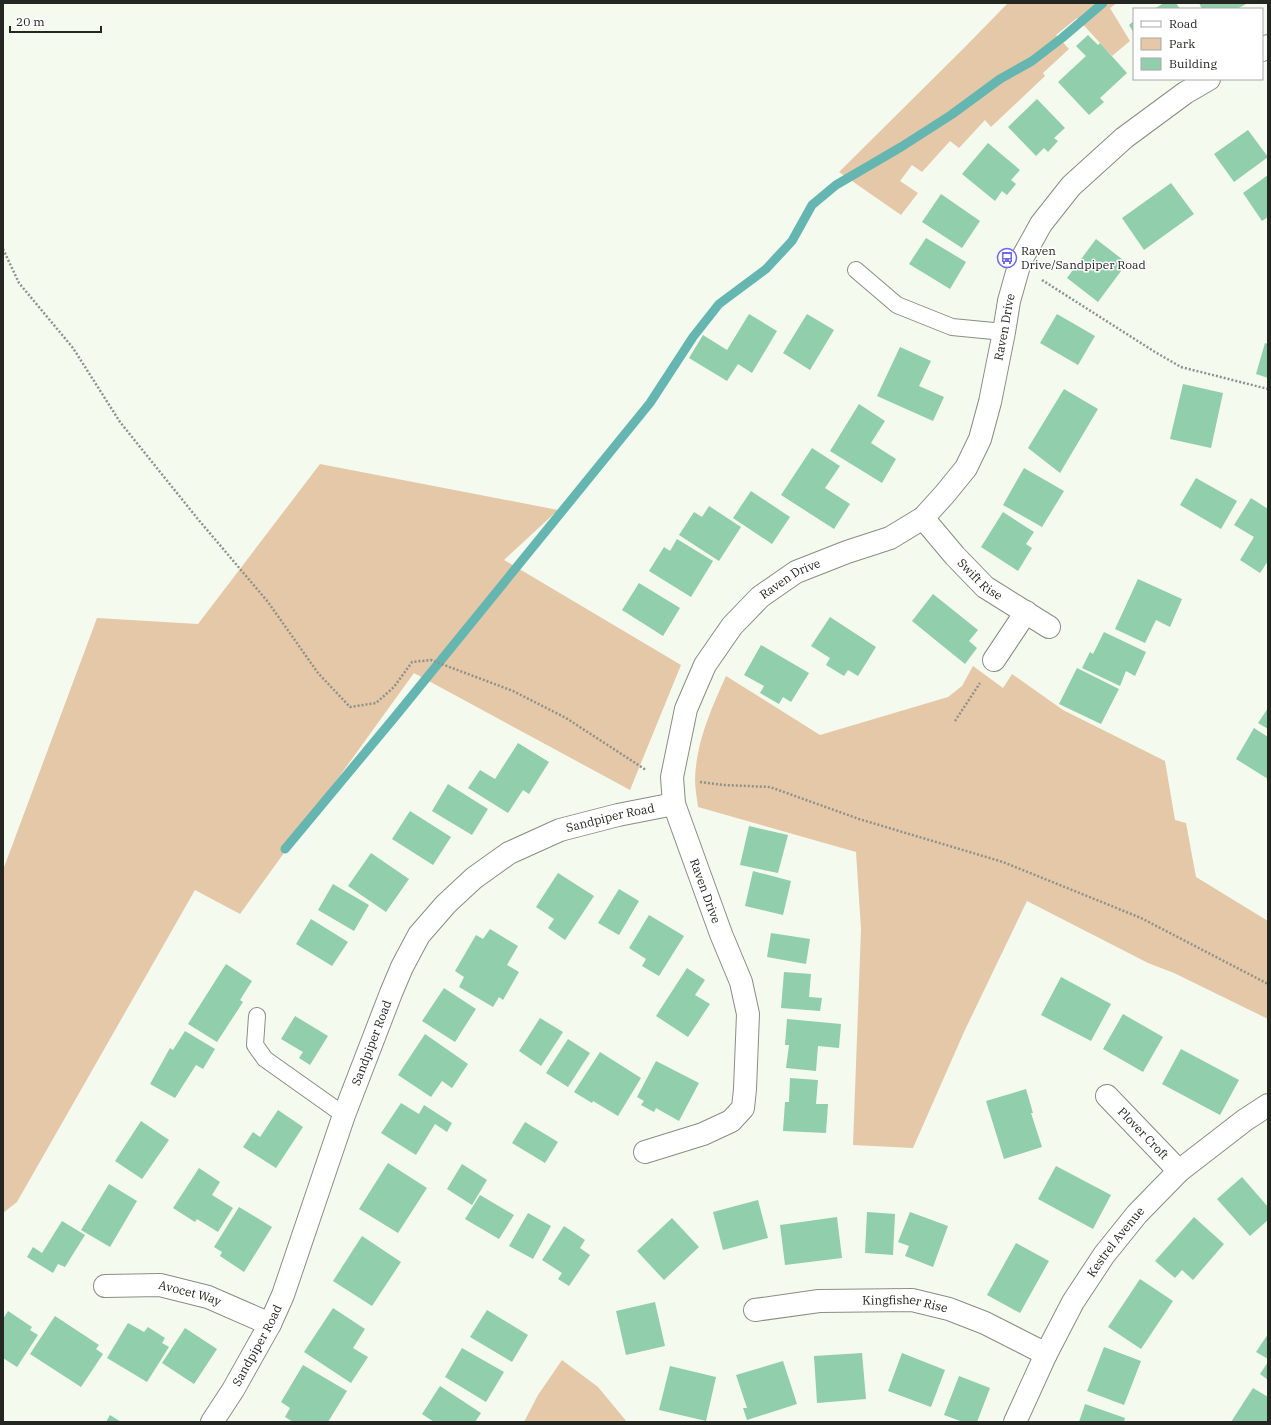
<svg xmlns="http://www.w3.org/2000/svg" width="1271" height="1425" viewBox="0 0 1271 1425" font-family="'IBM Plex Serif',serif">
  <style>
    .green { fill: #e5c8a7 }
    .lines { fill: none; stroke-linecap: round; stroke-linejoin: round }
    .stream { stroke: #65b6b1; stroke-width: 9 }
    .building { fill: #90ceac }
    .service-casing { stroke: #888e83; stroke-width: 18 }
    .minor-casing { stroke: #888e83; stroke-width: 24 }
    .path { stroke: #8e928a; stroke-width: 2.5; stroke-dasharray: 2 2; stroke-linecap: butt }
    .service { stroke: #fff; stroke-width: 16 }
    .minor { stroke: #fff; stroke-width: 22 }
    .labels { text-anchor: middle; stroke-width: 3; stroke-linejoin: round; paint-order: stroke }
    .poi-label { font-size: 12px; fill: #242622; stroke: #fff; text-anchor: start }
    .street-label { font-size: 12px; fill: #242622; stroke: #fff }
  </style>
  <rect width="100%" height="100%" fill="#f4faee"/>
  <path class="green" d="M1008 3H1117L1110 8 1130 41 1112 56 1077 18 1056 35 1069 49 1043 73 1045 76 991 127 985 120 959 148 950 141 922 172 912 165 900 181 918 193 901 215 839 172 964 48Z
    M320 464 558 510 504 560 681 665 630 790 414 673 240 914 195 890 17 1202 3 1213V870L97 618 198 624Z
    M973 666 1003 688 1012 674 1063 710 1165 761 1175 820 1186 823 1196 877 1268 921V1019L1174 973 1148 963 1027 901 964 1032 913 1148 853 1145 861 929 856 852 698 807C697 798 695 789 695 779 696 743 711 709 726 676L820 735 948 697 962 686Z
    M562 1360 598 1387 627 1422H524L538 1395Z"/>
  <g class="lines">
    <path class="stream" d="M285 849 394 718 650 403 693 337 719 304 766 269 792 241 812 205 836 185 901 147 951 115 1000 79 1032 61 1062 38 1103 3"/>
  </g>
  <path class="building" d="M1164 3H1176L1180 9H1154Z
    M1199 3H1245L1246 4 1237 9H1202Z
    M1134 21V33L1129 25Z
    M1088 35 1098 45 1100 43 1127 73 1100 98 1104 102 1089 115 1058 82 1086 56 1076 46Z
    M1037 99 1065 128 1054 138 1058 141 1048 152 1044 148 1036 156 1008 127Z
    M1248 130 1268 157 1234 182 1214 154Z
    M988 143 1020 170 1011 180 1016 184 1007 195 1002 191 995 201 962 174Z
    M1268 175V217L1262 221 1243 193Z
    M1171 183 1194 214 1144 250 1122 218Z
    M941 194 980 221 962 248 922 222Z
    M926 238 966 262 950 289 909 264Z
    M1096 239 1127 263 1098 302 1067 278Z
    M749 314 777 331 752 373 738 364 727 381 689 358 703 335 727 350Z
    M807 314 834 330 810 370 783 353Z
    M1057 314 1095 336 1078 365 1040 343Z
    M1265 343 1268 344V378L1256 374Z
    M900 347 931 361 919 386 944 397 933 421 877 396Z
    M1183 384 1223 393 1211 448 1170 439Z
    M1064 389 1098 409 1060 473 1028 448Z
    M859 404 885 421 871 443 896 459 882 483 830 451Z
    M812 448 840 466 825 488 850 504 834 529 781 495Z
    M1024 468 1064 491 1042 527 1003 505Z
    M1196 478 1237 501 1221 529 1180 505Z
    M751 491 790 517 772 544 733 518Z
    M1251 498 1268 509V561L1260 573 1240 560 1254 537 1234 525Z
    M709 506 741 527 719 561 679 535 694 512 702 517Z
    M1003 512 1034 532 1026 544 1032 548 1018 571 981 547Z
    M677 539 713 561 691 597 649 571 664 547 670 551Z
    M1138 579 1182 599 1170 627 1156 620 1145 643 1115 629Z
    M639 583 680 608 663 636 622 610Z
    M933 594 978 630 969 641 977 648 965 664 912 621Z
    M830 617 876 647 858 676 848 670 844 676 826 665 830 658 811 646Z
    M1104 632 1146 652 1135 676 1126 671 1120 686 1082 668 1090 652 1093 654Z
    M761 645 809 673 791 702 783 697 779 704 760 693 764 686 744 675Z
    M1077 668 1119 689 1101 724 1059 704Z
    M1268 708V729L1258 723Z
    M1254 728 1268 737V779L1236 759Z
    M518 743 549 762 529 794 523 790 508 813 468 788 480 770 495 779Z
    M448 784 488 809 472 835 432 811Z
    M410 811 451 837 433 865 392 839Z
    M749 826 788 835 778 873 740 865Z
    M371 853 409 879 386 912 348 886Z
    M753 871 791 881 783 915 745 906Z
    M558 873 594 896 565 940 548 928 554 919 536 907Z
    M333 884 369 905 354 931 318 910Z
    M619 889 639 901 619 935 598 923Z
    M649 915 684 936 659 976 642 966 646 959 629 948Z
    M311 919 348 942 332 966 296 944Z
    M490 929 518 946 507 965 519 972 503 1000 499 997 493 1007 459 987 464 977 455 971 476 935 483 939Z
    M771 933 810 939 806 964 767 957Z
    M226 964 252 981 240 1000 243 1002 217 1042 188 1024Z
    M687 968 705 980 695 995 710 1004 688 1037 656 1016Z
    M784 972 811 974 809 997 822 998 820 1011 781 1008Z
    M1061 977 1111 1004 1091 1041 1041 1015Z
    M444 988 476 1009 455 1042 422 1021Z
    M1123 1014 1163 1037 1143 1072 1103 1049Z
    M295 1016 328 1036 310 1065 299 1058 303 1052 281 1039Z
    M540 1018 563 1032 541 1066 519 1051Z
    M787 1019 841 1024 839 1048 818 1046 816 1071 786 1068 789 1045H785Z
    M185 1031 215 1049 203 1069 196 1065 175 1098 150 1084 170 1048 173 1050Z
    M425 1034 468 1064 452 1088 442 1081 431 1097 398 1075Z
    M568 1039 590 1053 568 1087 546 1073Z
    M1181 1049 1239 1080 1220 1115 1162 1084Z
    M600 1052 641 1078 618 1116 593 1101 592 1103 574 1092Z
    M656 1061 699 1083 679 1121 656 1108 654 1112 641 1105 644 1101 637 1097Z
    M790 1078 818 1080 816 1104H828L826 1133 783 1131 785 1102H789Z
    M1026 1089 1033 1113H1031L1042 1147 1004 1159 986 1101Z
    M401 1103 419 1114 424 1105 452 1123 447 1132 435 1124 416 1155 381 1133Z
    M278 1110 303 1127 276 1168 243 1147 253 1132 260 1137Z
    M141 1121 169 1140 142 1179 115 1161Z
    M525 1122 558 1142 545 1163 512 1143Z
    M388 1163 427 1188 398 1233 359 1209Z
    M462 1164 487 1180 472 1205 447 1189Z
    M1056 1166 1111 1195 1093 1229 1038 1199Z
    M199 1168 220 1182 212 1195 233 1208 218 1232 197 1219 195 1222 173 1208Z
    M1242 1177 1268 1207V1220L1250 1236 1217 1199Z
    M109 1184 137 1201 110 1247 81 1230Z
    M480 1195 514 1215 499 1239 465 1219Z
    M758 1200 768 1238 723 1250 713 1212Z
    M239 1207 272 1227 244 1272 220 1256 222 1252 214 1247Z
    M867 1212 895 1214 893 1255 865 1253Z
    M910 1212 948 1226 933 1267 905 1256 909 1246 898 1242Z
    M528 1213 551 1226 533 1259 509 1246Z
    M837 1217 842 1258 785 1265 780 1225Z
    M1194 1217 1224 1244 1193 1280 1182 1270 1175 1278 1155 1261Z
    M672 1218 699 1247 664 1280 637 1251Z
    M62 1221 85 1235 65 1267 58 1264 53 1273 27 1257 33 1247 42 1253Z
    M564 1226 585 1240 580 1248 590 1255 569 1286 558 1279 562 1273 542 1260Z
    M362 1236 401 1262 372 1306 333 1281Z
    M1016 1243 1049 1261 1020 1313 987 1295Z
    M1140 1279 1173 1301 1141 1349 1108 1327Z
    M655 1302 665 1346 626 1355 616 1311Z
    M333 1308 365 1329 353 1348 368 1357 351 1383 304 1352Z
    M487 1310 528 1335 512 1362 470 1337Z
    M8 1311 32 1327 30 1330 38 1335 17 1367 3 1358V1319Z
    M55 1316 99 1345 96 1349 103 1354 81 1387 30 1354Z
    M128 1323 144 1332 148 1327 165 1338 162 1343 169 1347 147 1382 107 1358Z
    M185 1328 217 1349 194 1384 162 1363Z
    M1268 1334V1359L1256 1352Z
    M1104 1347 1141 1361 1124 1405 1087 1391Z
    M462 1348 504 1372 486 1402 445 1377Z
    M862 1353 866 1399 817 1403 814 1356Z
    M902 1353 945 1370 931 1407 888 1391Z
    M783 1361 797 1404 747 1420 743 1408H747L736 1375Z
    M1268 1362V1380L1260 1374Z
    M303 1365 347 1391 328 1422H293L285 1417 290 1408 281 1402Z
    M670 1366 716 1377 706 1421 659 1410Z
    M959 1376 990 1388 977 1422H963L944 1415Z
    M440 1386 481 1413 475 1422H434L422 1414Z
    M1253 1388 1268 1397V1422H1231Z
    M1085 1404 1125 1418 1124 1422H1079Z
    M110 1415 121 1422H106Z"/>
  <g class="lines">
    <defs>
      <path id="service" d="M856 270 897 305 952 327 1004 332
        M257 1016 255 1045 265 1059 344 1115"/>
      <g id="minor">
        <path d="M1262 50 1268 46"/>
        <path id="s1" d="M923 518 955 556 985 587 1049 627"/>
        <path d="M994 660 1026 612"/>
        <path id="s2" d="M1107 1096 1179 1171"/>
        <path id="s3" d="M645 1152 703 1134 731 1121 743 1108 745 1089 748 1014 741 982 721 934 674 804 672 777 686 709 705 665 732 626 760 597 796 572 847 552 890 538 923 518 944 495 966 468 980 439 990 402 1004 332 1009 301 1020 262 1041 224 1071 186 1124 138 1185 93 1209 79"/>
        <path id="s4" d="M105 1286 160 1285 208 1297 270 1324"/>
        <path id="s5" d="M755 1310 819 1301 912 1300 949 1309 985 1323 1046 1354"/>
        <path id="s6" d="M212 1422 233 1390 270 1324 283 1295 344 1115 391 993 402 967 419 935 446 904 474 878 509 853 560 830 618 815 674 804"/>
        <path id="s7" d="M1015 1422 1046 1354 1073 1302 1104 1255 1137 1214 1179 1171 1245 1120 1268 1105"/>
      </g>
    </defs>
    <use href="#service" class="service-casing"/>
    <use href="#minor" class="minor-casing"/>
    <path class="path" d="M3 249 19 283 73 348 120 422 197 518 268 602 318 673 350 707 376 703 394 687 412 662 431 660 513 691 566 718 646 770
      M1042 280 1155 352 1181 367 1268 389
      M955 721 980 683
      M700 782 724 785 770 787 859 819 1003 862 1141 918 1268 984"/>
    <use href="#service" class="service"/>
    <use href="#minor" class="minor"/>
  </g>
  <defs>
    <symbol id="bus-ring" viewBox="-11 -11 22 22"><circle r="9.5" fill="#fff" stroke="#6d6be5" stroke-width="1.5"/><path d="M-5-6H5V4H4V6H2V4H-2V6H-4V4H-5ZM-3.5-4V0h7V-4ZM-3.5 1.2v1.5H-2V1.2ZM2 1.2v1.5H3.5V1.2Z" fill="#6d6be5"/></symbol>
  </defs>
  <g fill-rule="evenodd">
    <use href="#bus-ring" x="996" y="247" width="22" height="22"/>
  </g>
  <g class="labels">
    <g class="poi-label">
      <text x="1021" y="255">Raven<tspan x="1021" dy="14">Drive/Sandpiper Road</tspan></text>
    </g>
    <g class="street-label">
      <text dy="4" stroke="none"><textPath href="#s3" startOffset="1054">Raven Drive</textPath></text>
      <text dy="4" stroke="none"><textPath href="#s1" startOffset="84">Swift Rise</textPath></text>
      <text dy="4" stroke="none"><textPath href="#s3" startOffset="694">Raven Drive</textPath></text>
      <text dy="4" stroke="none"><textPath href="#s6" startOffset="761">Sandpiper Road</textPath></text>
      <text transform="translate(705 891) rotate(70)" y="4">Raven Drive</text>
      <text dy="4" stroke="none"><textPath href="#s6" startOffset="413">Sandpiper Road</textPath></text>
      <text dy="4" stroke="none"><textPath href="#s2" startOffset="52">Plover Croft</textPath></text>
      <text dy="4" stroke="none"><textPath href="#s7" startOffset="207">Kestrel Avenue</textPath></text>
      <text dy="4" stroke="none"><textPath href="#s4" startOffset="86">Avocet Way</textPath></text>
      <text dy="4" stroke="none"><textPath href="#s5" startOffset="151">Kingfisher Rise</textPath></text>
      <text dy="4" stroke="none"><textPath href="#s6" startOffset="89">Sandpiper Road</textPath></text>
    </g>
  </g>
  <rect width="1271" height="1425" fill="none" stroke="#242622" stroke-width="8"/>
  <rect x="1133" y="8" width="130" height="72" fill="#ffffff" stroke="#a7a8a7"/>
  <rect x="1141" y="21" width="20" height="6" fill="#ffffff" stroke="#a7a8a7"/>
  <text x="1169" y="28" font-size="12" fill="#242622">Road</text>
  <rect x="1141" y="38" width="20" height="12" fill="#e5c8a7" stroke="#a7a8a7"/>
  <text x="1169" y="48" font-size="12" fill="#242622">Park</text>
  <rect x="1141" y="58" width="20" height="12" fill="#90ceac" stroke="#a7a8a7"/>
  <text x="1169" y="68" font-size="12" fill="#242622">Building</text>
  <path d="M10 26v6h91v-6" fill="none" stroke="#242622" stroke-width="2"/>
  <text x="16" y="26" font-size="12" fill="#242622" stroke="#ffffff" stroke-width="3" paint-order="stroke">20 m</text>
</svg>
